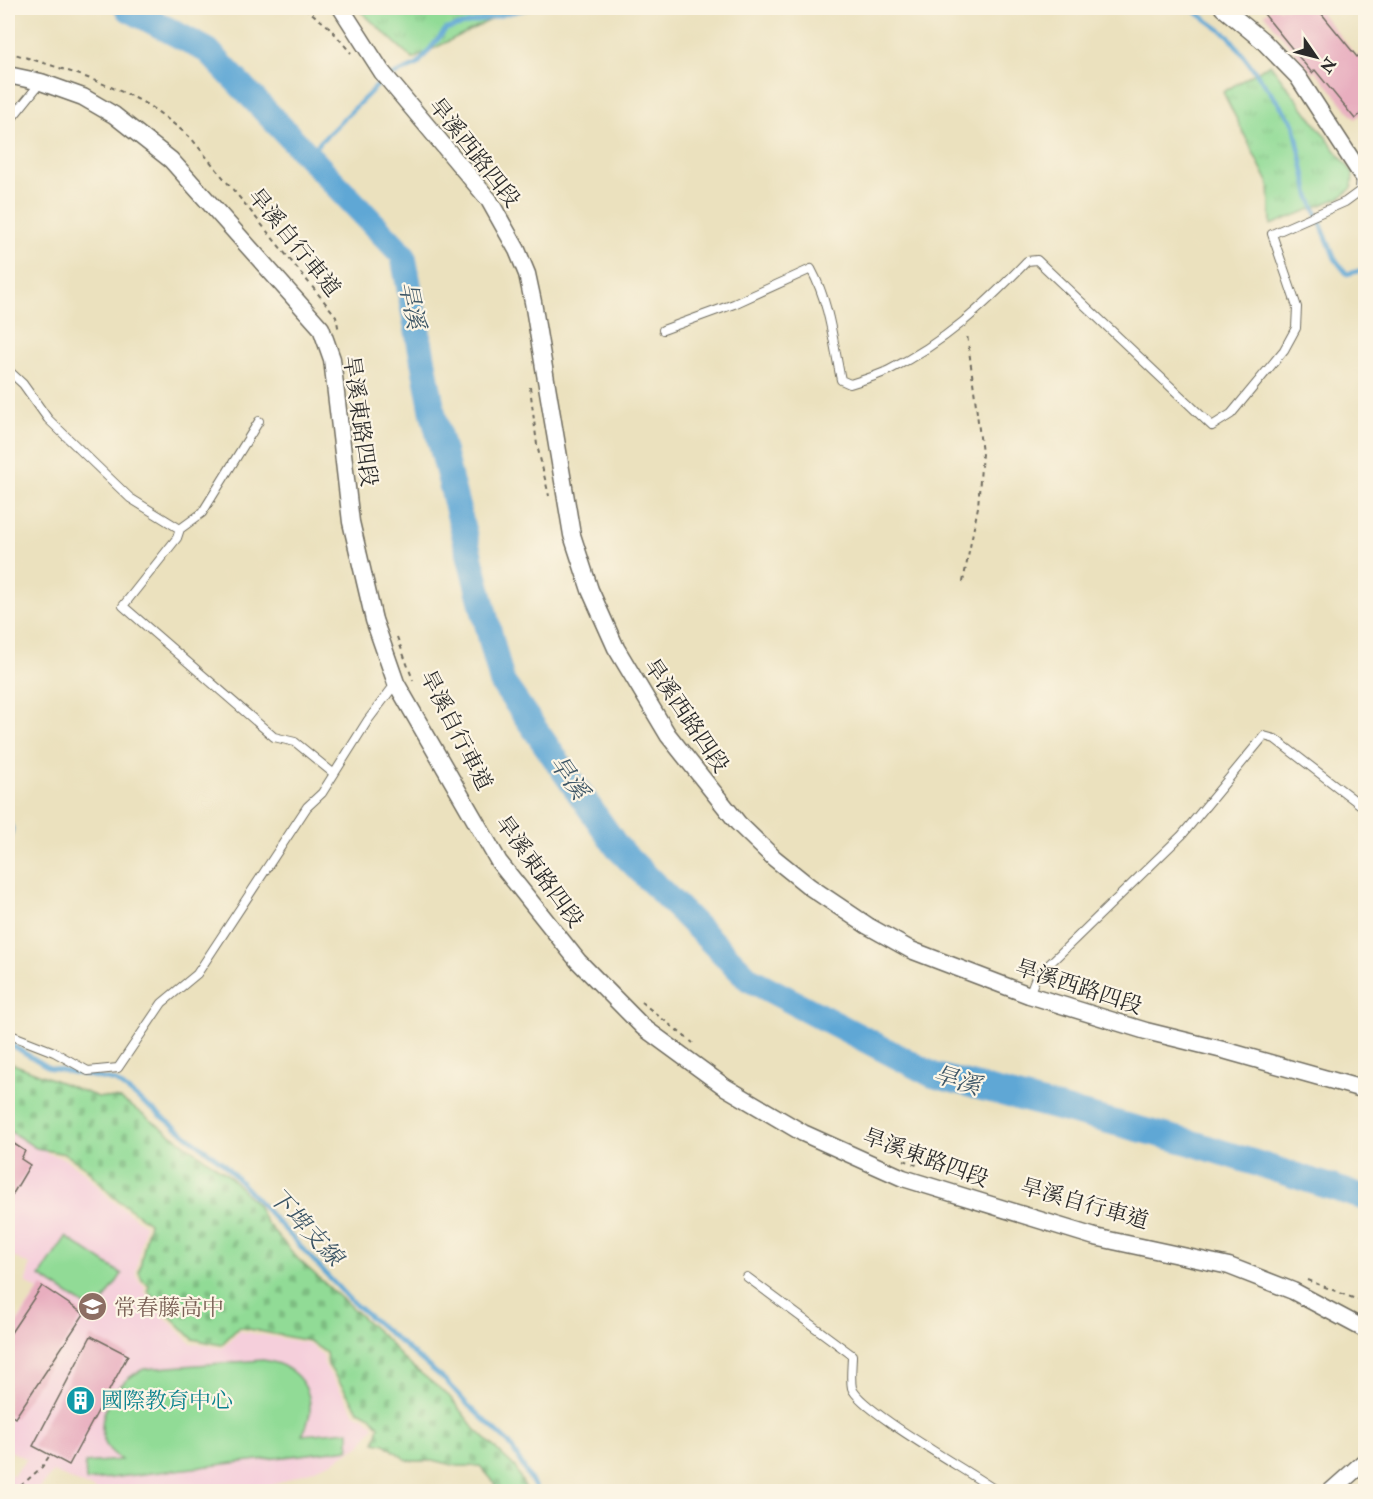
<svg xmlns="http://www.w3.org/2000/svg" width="1373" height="1499" viewBox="0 0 1373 1499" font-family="'IM FELL Double Pica','Noto Serif TC',serif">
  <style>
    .built { fill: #f5cfdb }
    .grass { fill: #91db96; stroke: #5e8360; stroke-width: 1.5 }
    .cemetery { fill: url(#cemetery-stones); stroke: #5e8360; stroke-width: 1.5 }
    .park { fill: url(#park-tufts); stroke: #5e8360; stroke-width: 1.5 }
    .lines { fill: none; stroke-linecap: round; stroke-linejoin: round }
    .stream { stroke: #5ea7d5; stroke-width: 4.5 }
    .river { stroke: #5ea7d5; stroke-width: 26 }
    .building { fill: #e8aebf }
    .lane-casing { stroke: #6e6b5e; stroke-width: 10 }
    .street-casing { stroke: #6e6b5e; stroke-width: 19 }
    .path { stroke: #6e6b5e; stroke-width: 2; stroke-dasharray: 4.5 4.5; stroke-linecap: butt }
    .lane { stroke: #fff; stroke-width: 8 }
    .street { stroke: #fff; stroke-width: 16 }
    .labels { text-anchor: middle; stroke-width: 4.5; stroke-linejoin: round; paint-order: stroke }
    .street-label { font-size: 22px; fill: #2b2b2b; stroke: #fcf5e5 }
    .education-label { font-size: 22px; fill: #785e54; stroke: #fcf5e5; text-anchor: start }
    .culture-label { font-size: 22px; fill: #0d838f; stroke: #fcf5e5; text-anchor: start }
    .water-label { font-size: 24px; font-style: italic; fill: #3d5666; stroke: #fcf5e5 }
  </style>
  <defs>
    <pattern id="cemetery-stones" width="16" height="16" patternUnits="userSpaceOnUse" patternTransform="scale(1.5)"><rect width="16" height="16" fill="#91db96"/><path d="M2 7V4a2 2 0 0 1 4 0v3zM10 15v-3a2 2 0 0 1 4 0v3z" fill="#7dbc81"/></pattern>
    <pattern id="park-tufts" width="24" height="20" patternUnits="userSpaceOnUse" patternTransform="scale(1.5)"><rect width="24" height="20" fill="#91db96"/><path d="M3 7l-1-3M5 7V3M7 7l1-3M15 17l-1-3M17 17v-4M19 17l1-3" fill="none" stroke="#7dbc81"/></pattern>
  </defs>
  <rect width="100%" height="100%" fill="#fcf5e5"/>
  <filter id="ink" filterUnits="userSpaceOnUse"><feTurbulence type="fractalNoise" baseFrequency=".0167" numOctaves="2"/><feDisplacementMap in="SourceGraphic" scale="12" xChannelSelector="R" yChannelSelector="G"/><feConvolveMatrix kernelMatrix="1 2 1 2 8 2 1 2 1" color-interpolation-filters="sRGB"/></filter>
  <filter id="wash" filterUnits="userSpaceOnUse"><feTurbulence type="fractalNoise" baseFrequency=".008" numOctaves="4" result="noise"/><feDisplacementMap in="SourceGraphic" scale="24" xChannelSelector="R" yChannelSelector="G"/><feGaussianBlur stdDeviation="1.35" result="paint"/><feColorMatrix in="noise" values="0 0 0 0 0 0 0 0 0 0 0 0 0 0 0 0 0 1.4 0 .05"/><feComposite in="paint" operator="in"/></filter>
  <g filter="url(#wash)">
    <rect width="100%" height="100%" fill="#ebe1be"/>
    <path class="built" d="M8 1125 38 1143 47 1153 63 1158 84 1172 110 1199 145 1225 136 1272 139 1282 145 1286V1292L151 1299 157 1302 161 1313 191 1343 222 1348 240 1331 307 1343 323 1355 325 1366 355 1413 369 1420 374 1426 362 1444 333 1462 258 1491H98L53 1472 38 1489 39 1491H8V1474L13 1475 27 1459 8 1450V1335L38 1291 26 1282 30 1265 8 1254Z"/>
    <path class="grass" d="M66 1237 122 1274 96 1313 40 1276Z
      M263 1360C303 1365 322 1401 302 1435L349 1431V1449L86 1481 85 1463 121 1460C115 1455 108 1450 105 1443 94 1414 117 1381 144 1369Z"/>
    <path class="cemetery" d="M8 1062 98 1097 121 1099 227 1174 257 1205 265 1221 298 1259 388 1341 403 1359 449 1396 475 1429 515 1467 527 1491H495L494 1482 480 1466H457L437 1461H412L405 1459 385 1444 375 1442 379 1426 371 1416 358 1410 328 1365 326 1353 309 1341 239 1327 221 1345 193 1339 164 1310 160 1299 152 1296 148 1291 149 1285 142 1280 139 1272 149 1223 112 1196 86 1168 65 1154 36 1148 8 1130Z"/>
    <path class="park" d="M357 8H514L413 59Z
      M1270 64 1353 173 1352 188 1341 197 1271 225 1269 184 1223 92Z"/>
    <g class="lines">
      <path class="stream" d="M1190 8 1229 36 1294 124 1309 195 1335 259 1347 274 1366 269
        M390 76 417 65 446 29 530 8
        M307 155 383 80
        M8 821 12 828 8 847
        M8 1043 50 1068 115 1081 223 1163 351 1301 446 1381 468 1405 509 1443 538 1492"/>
      <path class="river" d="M127 8 208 51 403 255 433 413 502 682 617 847 749 979 933 1075 1192 1143 1366 1198"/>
    </g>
    <g id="blocks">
      <path class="building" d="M1272 8H1317L1357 57 1365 50V110L1355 119 1315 70 1312 73 1264 14Z
        M8 1140 25 1151 21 1159 30 1165 8 1202Z
        M42 1286 84 1314 15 1418 8 1413V1337Z
        M91 1336 128 1355 69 1465 33 1446Z"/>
    </g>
  </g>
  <g filter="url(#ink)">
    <use href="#blocks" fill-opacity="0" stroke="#6e6b5e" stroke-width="1.5"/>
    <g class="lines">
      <defs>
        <path id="lane" d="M8 123 41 82
          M663 330 734 304 811 269C830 304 833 342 841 380L850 384C863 380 877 376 889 370 945 342 984 306 1027 261L1037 260 1212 426 1231 414 1284 350 1296 328 1297 307 1272 234 1345 202 1360 191 1361 174 1363 173
          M8 370 23 384 48 419 130 498 180 529
          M259 421 202 513 180 529 177 538 123 606 274 737 295 742 333 773
          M1029 995 1036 977 1182 835 1264 736 1275 739 1366 809
          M8 1034 54 1052 88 1071 118 1068 162 1003 197 974 307 807 322 793 368 720 396 683
          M747 1277 852 1355C852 1365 850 1378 852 1388 859 1410 972 1473 998 1492"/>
        <path id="street" d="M341 8 382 72 489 200 517 250 527 274 533 302 572 535 590 590 616 648 668 735 738 823 774 858 810 887 868 926 911 950 1029 995 1146 1031 1227 1051 1366 1090
          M1223 8 1263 41 1298 77 1361 174
          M8 75 41 82 83 97 114 115 171 160 321 328 332 359 351 522 374 620 396 683 499 862 578 961 643 1027 725 1087 803 1133 903 1178 1095 1237 1229 1266 1293 1291 1366 1330
          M1330 1492 1366 1460"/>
      </defs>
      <use href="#lane" class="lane-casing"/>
      <use href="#street" class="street-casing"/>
      <path class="path" d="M305 8 329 27 351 53
        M497 8H498
        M8 52C51 65 94 78 135 98 155 108 174 124 191 138L336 316 339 332
        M530 387 537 445 549 496
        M963 582 978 507 982 453 967 334
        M397 637 413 680
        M641 1002 693 1043
        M904 1160 919 1166
        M1307 1280 1366 1303
        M14 1492 42 1467 50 1455"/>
      <use href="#lane" class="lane"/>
      <use href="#street" class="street"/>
    </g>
  </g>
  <defs>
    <symbol id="school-disc" viewBox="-11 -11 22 22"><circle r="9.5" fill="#8d6e63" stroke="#fcf5e5"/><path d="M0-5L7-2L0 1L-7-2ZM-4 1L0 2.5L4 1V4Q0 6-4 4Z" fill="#fff"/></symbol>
    <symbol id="building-disc" viewBox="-11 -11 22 22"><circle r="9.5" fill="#0f9aa8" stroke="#fcf5e5"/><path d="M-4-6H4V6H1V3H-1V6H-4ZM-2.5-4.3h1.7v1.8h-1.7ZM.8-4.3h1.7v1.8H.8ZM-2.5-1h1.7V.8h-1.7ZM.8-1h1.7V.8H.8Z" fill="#fff"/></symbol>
  </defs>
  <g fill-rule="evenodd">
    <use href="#school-disc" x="76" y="1290" width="33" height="33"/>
    <use href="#building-disc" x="64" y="1384" width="33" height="33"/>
  </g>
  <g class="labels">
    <g class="street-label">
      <text transform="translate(475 152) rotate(52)" y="8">旱溪西路四段</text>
      <text transform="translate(295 242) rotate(51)" y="8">旱溪自行車道</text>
      <text transform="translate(361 421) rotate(82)" y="8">旱溪東路四段</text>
      <text transform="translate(687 715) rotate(56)" y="8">旱溪西路四段</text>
      <text transform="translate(457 730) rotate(63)" y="8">旱溪自行車道</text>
      <text transform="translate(540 871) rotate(54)" y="8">旱溪東路四段</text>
      <text transform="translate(1079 986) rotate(18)" y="8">旱溪西路四段</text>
      <text transform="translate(926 1157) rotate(20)" y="8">旱溪東路四段</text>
      <text transform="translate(1085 1203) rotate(16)" y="8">旱溪自行車道</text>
    </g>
    <g class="education-label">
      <text x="114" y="1315">常春藤高中</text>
    </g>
    <g class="culture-label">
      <text x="101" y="1408">國際教育中心</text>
    </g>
    <g class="water-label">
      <text transform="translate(412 305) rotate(79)" y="8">旱溪</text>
      <text transform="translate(569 777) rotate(55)" y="8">旱溪</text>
      <text transform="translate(957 1080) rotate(17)" y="8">旱溪</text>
      <text transform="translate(306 1227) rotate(47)" y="8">下埤支線</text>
    </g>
  </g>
  <rect width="1373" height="1499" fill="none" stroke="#fcf5e5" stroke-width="30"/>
  <g transform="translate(1316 57) rotate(125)" stroke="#fcf5e5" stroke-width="4.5" paint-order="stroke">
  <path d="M0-4.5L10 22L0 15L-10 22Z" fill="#2b2b2b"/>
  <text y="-9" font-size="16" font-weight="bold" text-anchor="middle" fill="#2b2b2b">N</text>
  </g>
</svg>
